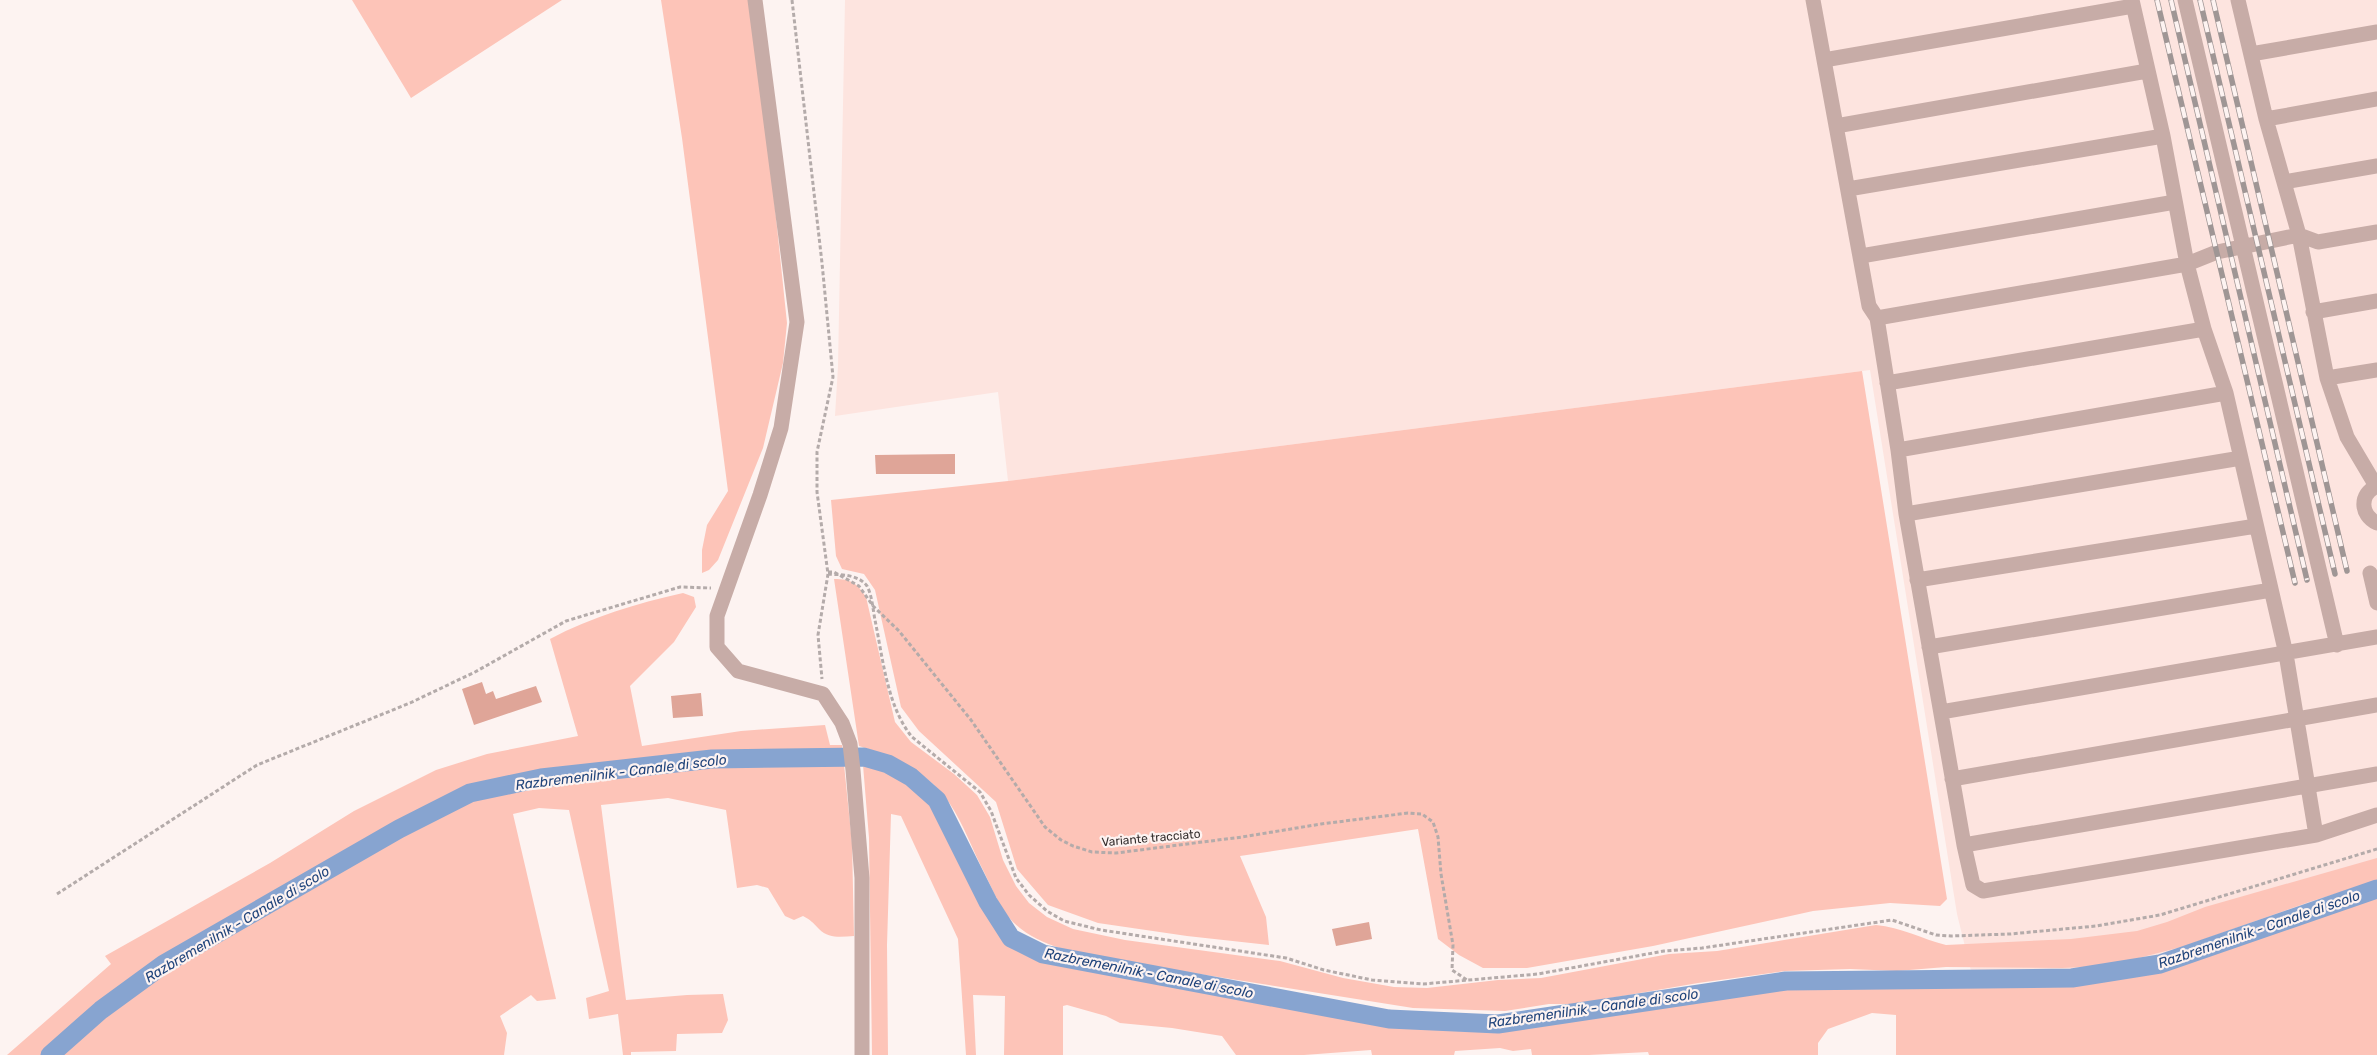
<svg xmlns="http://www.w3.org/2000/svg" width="2377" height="1055" viewBox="0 0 2377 1055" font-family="Rubik,sans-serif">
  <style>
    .built { fill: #fde4df }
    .green { fill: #fdc4b8 }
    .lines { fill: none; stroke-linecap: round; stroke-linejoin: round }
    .canal { stroke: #87a4d0; stroke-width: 19 }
    .building { fill: #dfa598 }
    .path { stroke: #b4abaa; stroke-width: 3; stroke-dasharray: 4 2.5; stroke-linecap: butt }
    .minor { stroke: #c7aca7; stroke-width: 15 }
    .rail-casing { stroke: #9f9695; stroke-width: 5.5 }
    .rail { stroke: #fdf3f1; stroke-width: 4; stroke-dasharray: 11; stroke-linecap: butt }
    .labels { text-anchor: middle; stroke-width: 4.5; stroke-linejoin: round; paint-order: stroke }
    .street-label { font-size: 12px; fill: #352f2e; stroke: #fdf3f1 }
    .water-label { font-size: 14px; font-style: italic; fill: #20447b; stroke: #fdf3f1 }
  </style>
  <rect width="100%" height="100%" fill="#fdf3f1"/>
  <path class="built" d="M845 0H2377V889L2160 964 2072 978 1973 979 1957 914 1870 370 1008 481 998 392 835 416 838 366Z"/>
  <path class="green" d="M352 0H562L411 98Z
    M661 0H749L770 160 787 323 783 363 763 448 718 560 709 570 702 573V550L707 525 728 491 682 138Z
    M1862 371 1947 899 1940 906 1890 903 1813 911 1653 946 1527 968H1483L1459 955 1438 939 1418 829 1240 856 1266 917 1269 945 1187 936 1098 923 1048 905 1017 869 996 802 919 731 901 707 875 590 864 574 842 569 836 556 831 500 1008 481Z
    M834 579C851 579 857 583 866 597L895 722 911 742 954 774 977 795 990 817 1003 860 1016 886 1029 903 1047 917 1073 929 1125 940 1280 961 1343 978 1394 987 1427 988 1498 980 1541 978 1669 954 1717 951 1876 925C1901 927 1922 939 1946 945L2071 939 2137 931 2167 922 2205 907 2377 858V881L2309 902 2185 946 2108 966 2062 968 1946 967 1897 971 1850 969 1785 971 1698 983 1576 1004H1549L1505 1011 1413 1008 1111 960C1077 953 1038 947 1013 922 1000 909 992 888 984 872 973 851 963 823 950 804 929 772 894 757 859 746Z
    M683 593 694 597 696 607 674 642 630 686 642 746 741 731 825 725 830 745H842L852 843 854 936C841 937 829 939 819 929 812 922 811 920 803 916L794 920 785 916 768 888 757 885 737 888 726 810 668 798 601 805 626 1000 687 995 723 994 728 1020 722 1033 677 1034 676 1051 631 1052V1055H623L618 1014 589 1019 586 998 609 991 569 810 539 808 513 814 556 999 537 1001 531 995 500 1016 507 1033 504 1055H7L111 964 105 956 270 863 354 811 436 770 487 754 578 736 550 639C591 617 638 603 683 593Z
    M863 765C896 775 906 781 932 805L1002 932 1021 949 1066 967 1422 1028 1472 1032 1509 1030 1790 985H2074L2119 979 2153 972 2377 898V1055H1896V1015L1872 1013 1828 1029 1818 1043V1055H1649L1648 1052 1589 1055H1532L1531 1049 1513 1051 1500 1048 1455 1051 1454 1055H1372L1371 1050 1304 1055H1236L1222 1036 1172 1028 1120 1023 1106 1016 1067 1005 1063 1006V1055H1004L1005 996 973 995 976 1055H966L958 939 901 816 891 814 887 945 888 1055H872L869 838Z"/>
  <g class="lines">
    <path class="canal" d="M50 1055 101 1010 164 964 399 829 470 793 541 778 712 759 864 757 888 764 911 777 937 800 988 902 1011 938 1043 954 1389 1019 1498 1024 1786 981 2072 978 2160 964 2377 889"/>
  </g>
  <path class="building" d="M955 454V474H876L875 455Z
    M482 682 486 694 493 691 496 699 536 686 542 702 474 725 462 689Z
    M701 693 703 716 673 718 671 696Z
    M1369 922 1372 939 1336 946 1332 929Z"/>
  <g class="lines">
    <path class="path" d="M792 0 822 263 833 377 817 452V492L828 574 818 635 822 679
      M828 572H834L859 586 873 606 899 631 971 720 1045 827 1061 840 1073 846 1092 852 1116 853 1242 837 1321 824 1408 813 1422 814 1433 822 1438 837 1441 874 1453 945 1452 970 1467 980
      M828 574C841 575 858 574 867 586 872 595 873 610 875 620 883 659 887 706 912 737L980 792 991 811 1016 878 1029 895 1047 911 1064 921 1101 930 1286 958 1324 970 1372 980 1423 984 1538 974 1664 951 1702 948 1892 920 1936 935 1951 936 2010 934 2096 926 2160 915 2377 849
      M57 894 257 765 410 703 475 672 566 621 680 587 711 588"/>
    <path class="minor" d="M755 0 797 322 781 428 760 495 717 616V647L738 671 823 694 842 723 850 744 853 770 862 878V1055
      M1813 0 1869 306 1877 318 1898 450 1906 514 1964 845 1973 885 1983 891 2316 835 2286 654 2226 393 2204 329 2187 264 2163 136 2132 0
      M2185 0 2337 645
      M2238 0 2266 119 2299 235 2327 378 2347 437 2376 486
      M2251 54 2377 32
      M1824 60 2133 6
      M2266 119 2377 99
      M1836 126 2147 71
      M2284 182 2377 166
      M1848 189 2163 136
      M1861 256 2175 202
      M2313 312 2377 301
      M1877 318 2187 264 2217 252 2299 235 2318 242 2377 232
      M2327 378 2377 370
      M1887 383 2204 329
      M1898 450 2226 393
      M2377 486C2359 494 2360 515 2377 523
      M1906 514 2241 458
      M2370 573 2377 603
      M1917 580 2256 526
      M1929 647 2271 590
      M1941 712 2377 637
      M1952 779 2377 705
      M2316 835 2377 815
      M1964 845 2377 774"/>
    <defs>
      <path id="rail" d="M2157 0 2295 583
        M2171 0 2307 580
        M2200 0 2335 574
        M2213 0 2347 571"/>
    </defs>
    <use href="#rail" class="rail-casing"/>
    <use href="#rail" class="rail"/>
  </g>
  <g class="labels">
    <g class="street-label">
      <text transform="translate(1151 838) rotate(-5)" y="4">Variante tracciato</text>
    </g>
    <g class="water-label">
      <text transform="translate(621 772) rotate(-7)" y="5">Razbremenilnik - Canale di scolo</text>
      <text transform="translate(237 924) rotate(-31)" y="5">Razbremenilnik - Canale di scolo</text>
      <text transform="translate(2259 929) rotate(-19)" y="5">Razbremenilnik - Canale di scolo</text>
      <text transform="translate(1149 973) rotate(11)" y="5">Razbremenilnik - Canale di scolo</text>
      <text transform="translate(1593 1008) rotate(-8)" y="5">Razbremenilnik - Canale di scolo</text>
    </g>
  </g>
</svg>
